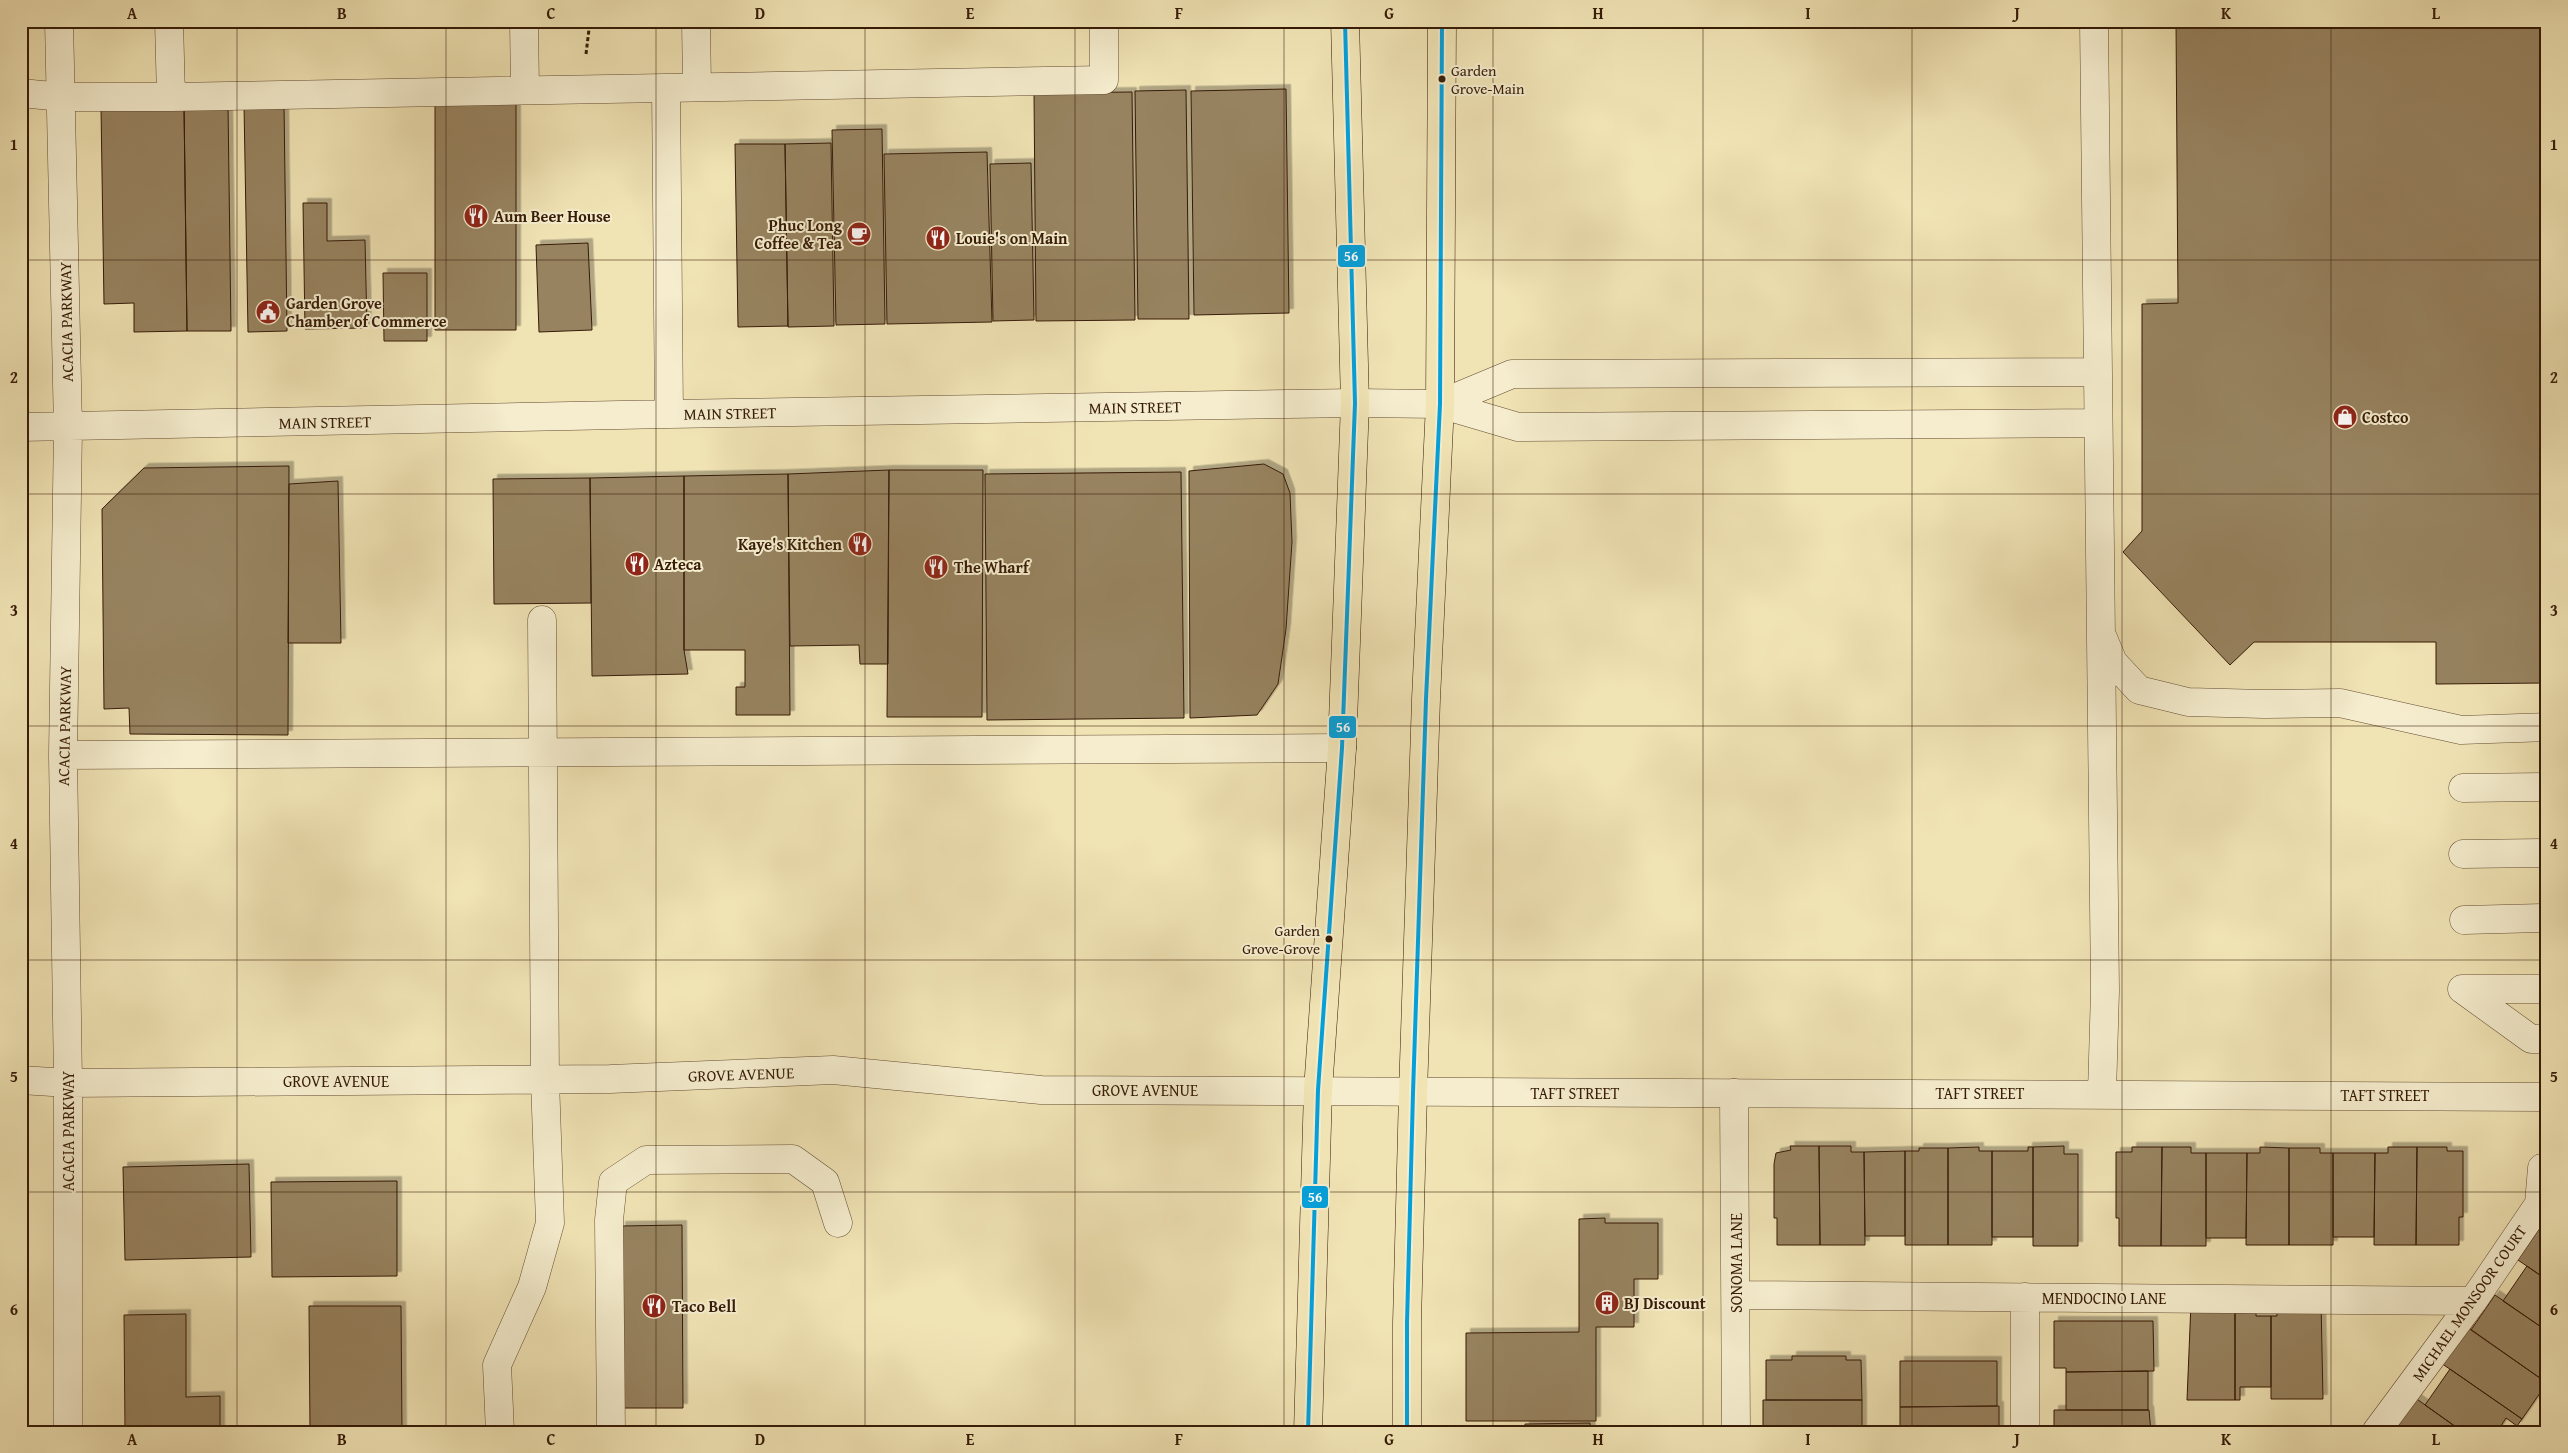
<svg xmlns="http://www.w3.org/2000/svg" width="2568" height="1453" viewBox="0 0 2568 1453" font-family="'Gentium Book Plus',serif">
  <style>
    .building { fill: #978361; stroke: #361b07; filter: url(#shadow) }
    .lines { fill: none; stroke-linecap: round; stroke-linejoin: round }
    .minor-casing { stroke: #644d32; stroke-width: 29 }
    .major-casing { stroke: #361b07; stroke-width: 29 }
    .path { stroke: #361b07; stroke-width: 3; stroke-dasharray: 4 2.5; stroke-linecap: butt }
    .minor { stroke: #f5edce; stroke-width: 28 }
    .major { stroke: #f0e3b4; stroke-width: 28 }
    .bus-1-casing { stroke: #f5edce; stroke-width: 8 }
    .bus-1 { stroke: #05a0da; stroke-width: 4 }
    .grid { fill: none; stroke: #361b07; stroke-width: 1; stroke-opacity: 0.55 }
    .bus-dot { fill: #361b07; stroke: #f5edce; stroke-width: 2 }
    .labels { text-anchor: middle; stroke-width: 4; stroke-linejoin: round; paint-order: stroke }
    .bus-label { font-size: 15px; fill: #361b07; stroke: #f5edce; text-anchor: start }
    .poi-label { font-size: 16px; font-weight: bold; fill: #361b07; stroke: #f5edce; text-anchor: start }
    .street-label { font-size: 16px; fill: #361b07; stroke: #f5edce }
    .line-badge { stroke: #f5edce; stroke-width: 2 }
    .badge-label { font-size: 14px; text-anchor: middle; font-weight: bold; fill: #fff }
    .neatline { fill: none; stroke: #361b07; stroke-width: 2 }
    .grid-label { font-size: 16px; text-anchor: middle; font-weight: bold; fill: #361b07 }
  </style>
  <defs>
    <filter id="shadow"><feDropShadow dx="4.5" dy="-4.5" stdDeviation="0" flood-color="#0004"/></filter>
  </defs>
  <rect width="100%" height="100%" fill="#f0e3b4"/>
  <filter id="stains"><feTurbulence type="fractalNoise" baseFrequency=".004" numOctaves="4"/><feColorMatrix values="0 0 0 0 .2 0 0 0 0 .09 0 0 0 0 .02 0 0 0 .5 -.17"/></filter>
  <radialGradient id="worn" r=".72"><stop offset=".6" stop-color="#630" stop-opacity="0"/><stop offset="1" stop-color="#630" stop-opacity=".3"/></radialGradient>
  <path class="building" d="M2176 21H2547V683L2436 684V642H2254L2230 665 2123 552 2142 531V304L2178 303Z
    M1286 89 1289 313 1194 315 1191 91Z
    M1186 90 1189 319H1138L1135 91Z
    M1132 92 1135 320 1036 321 1034 93Z
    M435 101H516V330H435Z
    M284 104 287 331 248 332 244 105Z
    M184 105H228L231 331H187Z
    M184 105 187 331 134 332V303L104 304 101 107Z
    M882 129 885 324 836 325 832 130Z
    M831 143 834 326 788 327 785 144Z
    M735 144H785L788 326 738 327Z
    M987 152 992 322 887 324 884 154Z
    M1031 163 1034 320 993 321 990 164Z
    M303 203H327V241L365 240 367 328 305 329Z
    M588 243 592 330 539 332 536 245Z
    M383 273H427V341H384Z
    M1264 464 1283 474 1290 493 1292 542 1286 629 1278 684 1257 715 1190 718 1189 471Z
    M289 466 288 735 130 734 129 708 104 709 102 509 144 468Z
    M889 470H983L982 717H887Z
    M889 470 888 664H860L859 645 790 646 788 474Z
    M1181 472 1184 718 987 720 985 474Z
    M788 474 790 715H736V687H745V650H684V476Z
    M684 476V650L688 674 592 676 590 478Z
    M590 478 591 603 494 604 493 479Z
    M338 481 341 643H288L289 484Z
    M1790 1146H1819L1820 1245H1777V1218H1774V1164L1776 1153 1791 1150Z
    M1819 1146H1851V1152H1864L1865 1245H1820Z
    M2064 1146V1154H2078V1246H2033V1147Z
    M1979 1147V1151H1992V1245H1948V1148Z
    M2028 1147H2033V1237H1992V1151H2028Z
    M2132 1147H2162L2161 1246H2119V1218H2116V1152H2132Z
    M2162 1147H2191V1153H2206V1246H2161Z
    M2260 1147 2289 1148V1245H2246L2247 1153H2260Z
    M2388 1147H2417L2416 1245H2374L2375 1153H2388Z
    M2417 1147H2447V1151H2463V1217H2459V1245H2416Z
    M1919 1148H1948V1245H1905V1151H1919Z
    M2289 1148H2320V1153H2333V1245H2289Z
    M1905 1151V1236H1865L1864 1152Z
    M2206 1153H2247L2246 1238H2206Z
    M2333 1153H2375L2374 1237H2333Z
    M249 1164 251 1257 125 1260 123 1167Z
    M397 1181V1276L272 1277 271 1182Z
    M1605 1218V1223H1658V1279H1634V1327H1596V1421H1466V1333L1579 1332V1219Z
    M682 1225 683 1408H622L621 1226Z
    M2542 1225 2547 1229V1280L2518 1260Z
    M2527 1266 2547 1280V1331L2503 1301Z
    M2495 1295 2547 1331V1383L2471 1330Z
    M2277 1302H2321L2323 1399H2271V1316H2277Z
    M2191 1303H2235V1400H2187Z
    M309 1306H401L402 1432H310Z
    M2235 1313H2256V1316H2271V1387H2240V1400H2235Z
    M186 1314V1397L220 1396V1432H125L124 1315Z
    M2054 1321H2153L2154 1371 2066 1372V1368H2054Z
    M2466 1326 2547 1383 2522 1419 2441 1363Z
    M1792 1356H1846V1360H1861L1862 1400H1766V1360H1792Z
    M1900 1361H1997V1406L1900 1407Z
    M2450 1369 2522 1419 2517 1426 2506 1418 2497 1432H2463L2425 1405Z
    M2148 1371V1410H2066V1372Z
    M2414 1397 2463 1432H2390Z
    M1763 1400H1862V1432H1763Z
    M1999 1406V1432H1900V1407Z
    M2054 1410H2149L2151 1432H2054Z
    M1590 1423 1591 1432H1525V1424Z"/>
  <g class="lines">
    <defs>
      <path id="minor" d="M59 21 68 428 63 755 68 1083V1432
        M169 21 171 97
        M524 21 525 90
        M696 21 697 87
        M2094 21 2105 991 2102 1093
        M666 88 669 414
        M21 93 62 97H171L1104 80V21
        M1440 404 1512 374 2098 372
        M21 427 669 414 1355 403 1440 404 1518 427 2098 423
        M2103 638 2113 662 2139 690 2188 702 2264 704 2340 703 2461 730 2547 727
        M63 755 1342 748
        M2463 788 2547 787
        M2463 854 2547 853
        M2464 920 2547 918
        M2462 989 2531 1039H2547
        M2462 989H2547
        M21 1080 68 1083 610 1079 833 1070 1041 1090 2547 1097
        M1734 1093 1736 1432
        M1736 1295 2473 1301
        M500 1432 497 1365 532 1287 550 1223 545 1080 542 620
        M611 1432 609 1220 613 1182 646 1160 793 1159 825 1182 838 1223
        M2025 1432V1297
        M2376 1432 2473 1301 2539 1204 2542 1168"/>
      <path id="major" d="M1308 1432 1318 1090 1342 748 1355 403 1345 21
        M1407 1432V1323L1413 1093 1426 699 1440 404 1442 21"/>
    </defs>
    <use href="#minor" class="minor-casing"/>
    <use href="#major" class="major-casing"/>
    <path class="path" d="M586 54 590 21"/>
    <use href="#minor" class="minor"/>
    <use href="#major" class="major"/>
    <defs>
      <path id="bus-1" d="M1308 1432 1318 1090 1342 748 1355 403 1345 21
        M1407 1432V1323L1413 1093 1426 699 1440 404 1442 21"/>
    </defs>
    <use href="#bus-1" class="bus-1-casing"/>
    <use href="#bus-1" class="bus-1"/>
  </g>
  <path class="grid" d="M237 21V1432M446 21V1432M656 21V1432M865 21V1432M1075 21V1432M1284 21V1432M1493 21V1432M1703 21V1432M1912 21V1432M2122 21V1432M2331 21V1432M21 260H2547M21 494H2547M21 726H2547M21 960H2547M21 1192H2547"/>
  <defs>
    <symbol id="restaurant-disc" viewBox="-11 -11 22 22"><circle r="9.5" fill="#8f2418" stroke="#f5edce"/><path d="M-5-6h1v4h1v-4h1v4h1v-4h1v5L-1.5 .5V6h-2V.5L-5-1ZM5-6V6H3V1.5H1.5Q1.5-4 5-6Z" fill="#fff"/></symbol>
    <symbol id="cafe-disc" viewBox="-11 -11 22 22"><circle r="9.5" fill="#8f2418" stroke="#f5edce"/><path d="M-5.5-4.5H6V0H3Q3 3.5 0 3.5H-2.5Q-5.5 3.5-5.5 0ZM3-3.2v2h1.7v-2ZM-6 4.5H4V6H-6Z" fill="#fff"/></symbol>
    <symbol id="civic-disc" viewBox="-11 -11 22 22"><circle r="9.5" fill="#8f2418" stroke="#f5edce"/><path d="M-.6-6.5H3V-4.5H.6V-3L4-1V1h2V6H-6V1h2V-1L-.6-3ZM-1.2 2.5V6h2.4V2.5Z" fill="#fff"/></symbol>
    <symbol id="shop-disc" viewBox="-11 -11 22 22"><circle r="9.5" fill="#8f2418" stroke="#f5edce"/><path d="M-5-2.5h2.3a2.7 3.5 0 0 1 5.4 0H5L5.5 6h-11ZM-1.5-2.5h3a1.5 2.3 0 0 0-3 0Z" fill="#fff"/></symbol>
    <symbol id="building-disc" viewBox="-11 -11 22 22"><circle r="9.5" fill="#8f2418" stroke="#f5edce"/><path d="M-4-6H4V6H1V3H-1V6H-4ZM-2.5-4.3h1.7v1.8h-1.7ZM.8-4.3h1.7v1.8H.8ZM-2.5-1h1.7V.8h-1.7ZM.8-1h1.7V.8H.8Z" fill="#fff"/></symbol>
  </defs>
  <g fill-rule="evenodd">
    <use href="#restaurant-disc" x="462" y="202" width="28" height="28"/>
    <use href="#cafe-disc" x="845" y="220" width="28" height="28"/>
    <use href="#restaurant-disc" x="924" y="224" width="28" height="28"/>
    <use href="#civic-disc" x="254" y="298" width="28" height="28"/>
    <use href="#shop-disc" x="2331" y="403" width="28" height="28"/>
    <use href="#restaurant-disc" x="846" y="530" width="28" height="28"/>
    <use href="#restaurant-disc" x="623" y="550" width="28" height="28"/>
    <use href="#restaurant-disc" x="922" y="553" width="28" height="28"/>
    <use href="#building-disc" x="1593" y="1289" width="28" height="28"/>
    <use href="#restaurant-disc" x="640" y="1292" width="28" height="28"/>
  </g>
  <g class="bus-dot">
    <circle cx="1442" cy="79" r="4.5"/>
    <circle cx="1329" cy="939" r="4.5"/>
  </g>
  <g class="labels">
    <g class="bus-label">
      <text x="1451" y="76">Garden<tspan x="1451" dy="18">Grove-Main</tspan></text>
      <text x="1320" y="936" text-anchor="end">Garden<tspan x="1320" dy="18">Grove-Grove</tspan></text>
    </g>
    <g class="poi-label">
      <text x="494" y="222">Aum Beer House</text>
      <text x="842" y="231" text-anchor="end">Phuc Long<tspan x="842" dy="18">Coffee &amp; Tea</tspan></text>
      <text x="956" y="244">Louie's on Main</text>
      <text x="286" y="309">Garden Grove<tspan x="286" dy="18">Chamber of Commerce</tspan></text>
      <text x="2362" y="423">Costco</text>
      <text x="842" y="550" text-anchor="end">Kaye's Kitchen</text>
      <text x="654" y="570">Azteca</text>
      <text x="954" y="573">The Wharf</text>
      <text x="1624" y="1309">BJ Discount</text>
      <text x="672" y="1312">Taco Bell</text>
    </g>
    <g class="street-label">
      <text transform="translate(66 322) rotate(-91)" y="6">ACACIA PARKWAY</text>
      <text transform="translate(1135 407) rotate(-1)" y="6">MAIN STREET</text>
      <text transform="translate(730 413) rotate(-1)" y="6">MAIN STREET</text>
      <text transform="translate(325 422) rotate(-1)" y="6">MAIN STREET</text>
      <text transform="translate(64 726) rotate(-89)" y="6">ACACIA PARKWAY</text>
      <text transform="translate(741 1074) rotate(-2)" y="6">GROVE AVENUE</text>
      <text x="336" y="1087">GROVE AVENUE</text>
      <text x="1145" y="1096">GROVE AVENUE</text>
      <text x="1575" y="1099">TAFT STREET</text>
      <text x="1980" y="1099">TAFT STREET</text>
      <text x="2385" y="1101">TAFT STREET</text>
      <text transform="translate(68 1131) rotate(-90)" y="6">ACACIA PARKWAY</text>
      <text transform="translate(1736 1263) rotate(-90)" y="6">SONOMA LANE</text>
      <text x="2104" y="1304">MENDOCINO LANE</text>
      <text transform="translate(2469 1303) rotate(-55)" y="6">MICHAEL MONSOOR COURT</text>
    </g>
  </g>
  <g class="line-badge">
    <rect x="1337" y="244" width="29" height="24" rx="5" fill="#05a0da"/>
    <rect x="1328" y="715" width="29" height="24" rx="5" fill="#05a0da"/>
    <rect x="1301" y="1185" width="28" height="24" rx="5" fill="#05a0da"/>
  </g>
  <g class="badge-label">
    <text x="1351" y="261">56</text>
    <text x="1343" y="732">56</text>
    <text x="1315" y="1202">56</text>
  </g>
  <rect width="2568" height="1453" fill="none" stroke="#f0e3b4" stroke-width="55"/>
  <rect x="28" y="28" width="2512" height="1398" class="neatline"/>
  <g class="grid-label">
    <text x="132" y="19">A</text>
    <text x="342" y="19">B</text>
    <text x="551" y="19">C</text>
    <text x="760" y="19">D</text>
    <text x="970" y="19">E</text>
    <text x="1179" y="19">F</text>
    <text x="1389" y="19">G</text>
    <text x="1598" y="19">H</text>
    <text x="1808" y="19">I</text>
    <text x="2017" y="19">J</text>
    <text x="2226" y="19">K</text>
    <text x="2436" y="19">L</text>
    <text x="14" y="150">1</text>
    <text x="2554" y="150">1</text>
    <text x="14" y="383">2</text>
    <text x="2554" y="383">2</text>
    <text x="14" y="616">3</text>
    <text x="2554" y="616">3</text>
    <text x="14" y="849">4</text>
    <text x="2554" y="849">4</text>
    <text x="14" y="1082">5</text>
    <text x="2554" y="1082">5</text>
    <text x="14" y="1315">6</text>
    <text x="2554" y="1315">6</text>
    <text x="132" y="1445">A</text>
    <text x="342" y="1445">B</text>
    <text x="551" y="1445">C</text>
    <text x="760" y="1445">D</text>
    <text x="970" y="1445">E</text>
    <text x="1179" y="1445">F</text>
    <text x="1389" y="1445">G</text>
    <text x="1598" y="1445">H</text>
    <text x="1808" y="1445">I</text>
    <text x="2017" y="1445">J</text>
    <text x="2226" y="1445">K</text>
    <text x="2436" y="1445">L</text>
  </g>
  <rect width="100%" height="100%" filter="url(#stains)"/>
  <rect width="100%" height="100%" fill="url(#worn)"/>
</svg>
